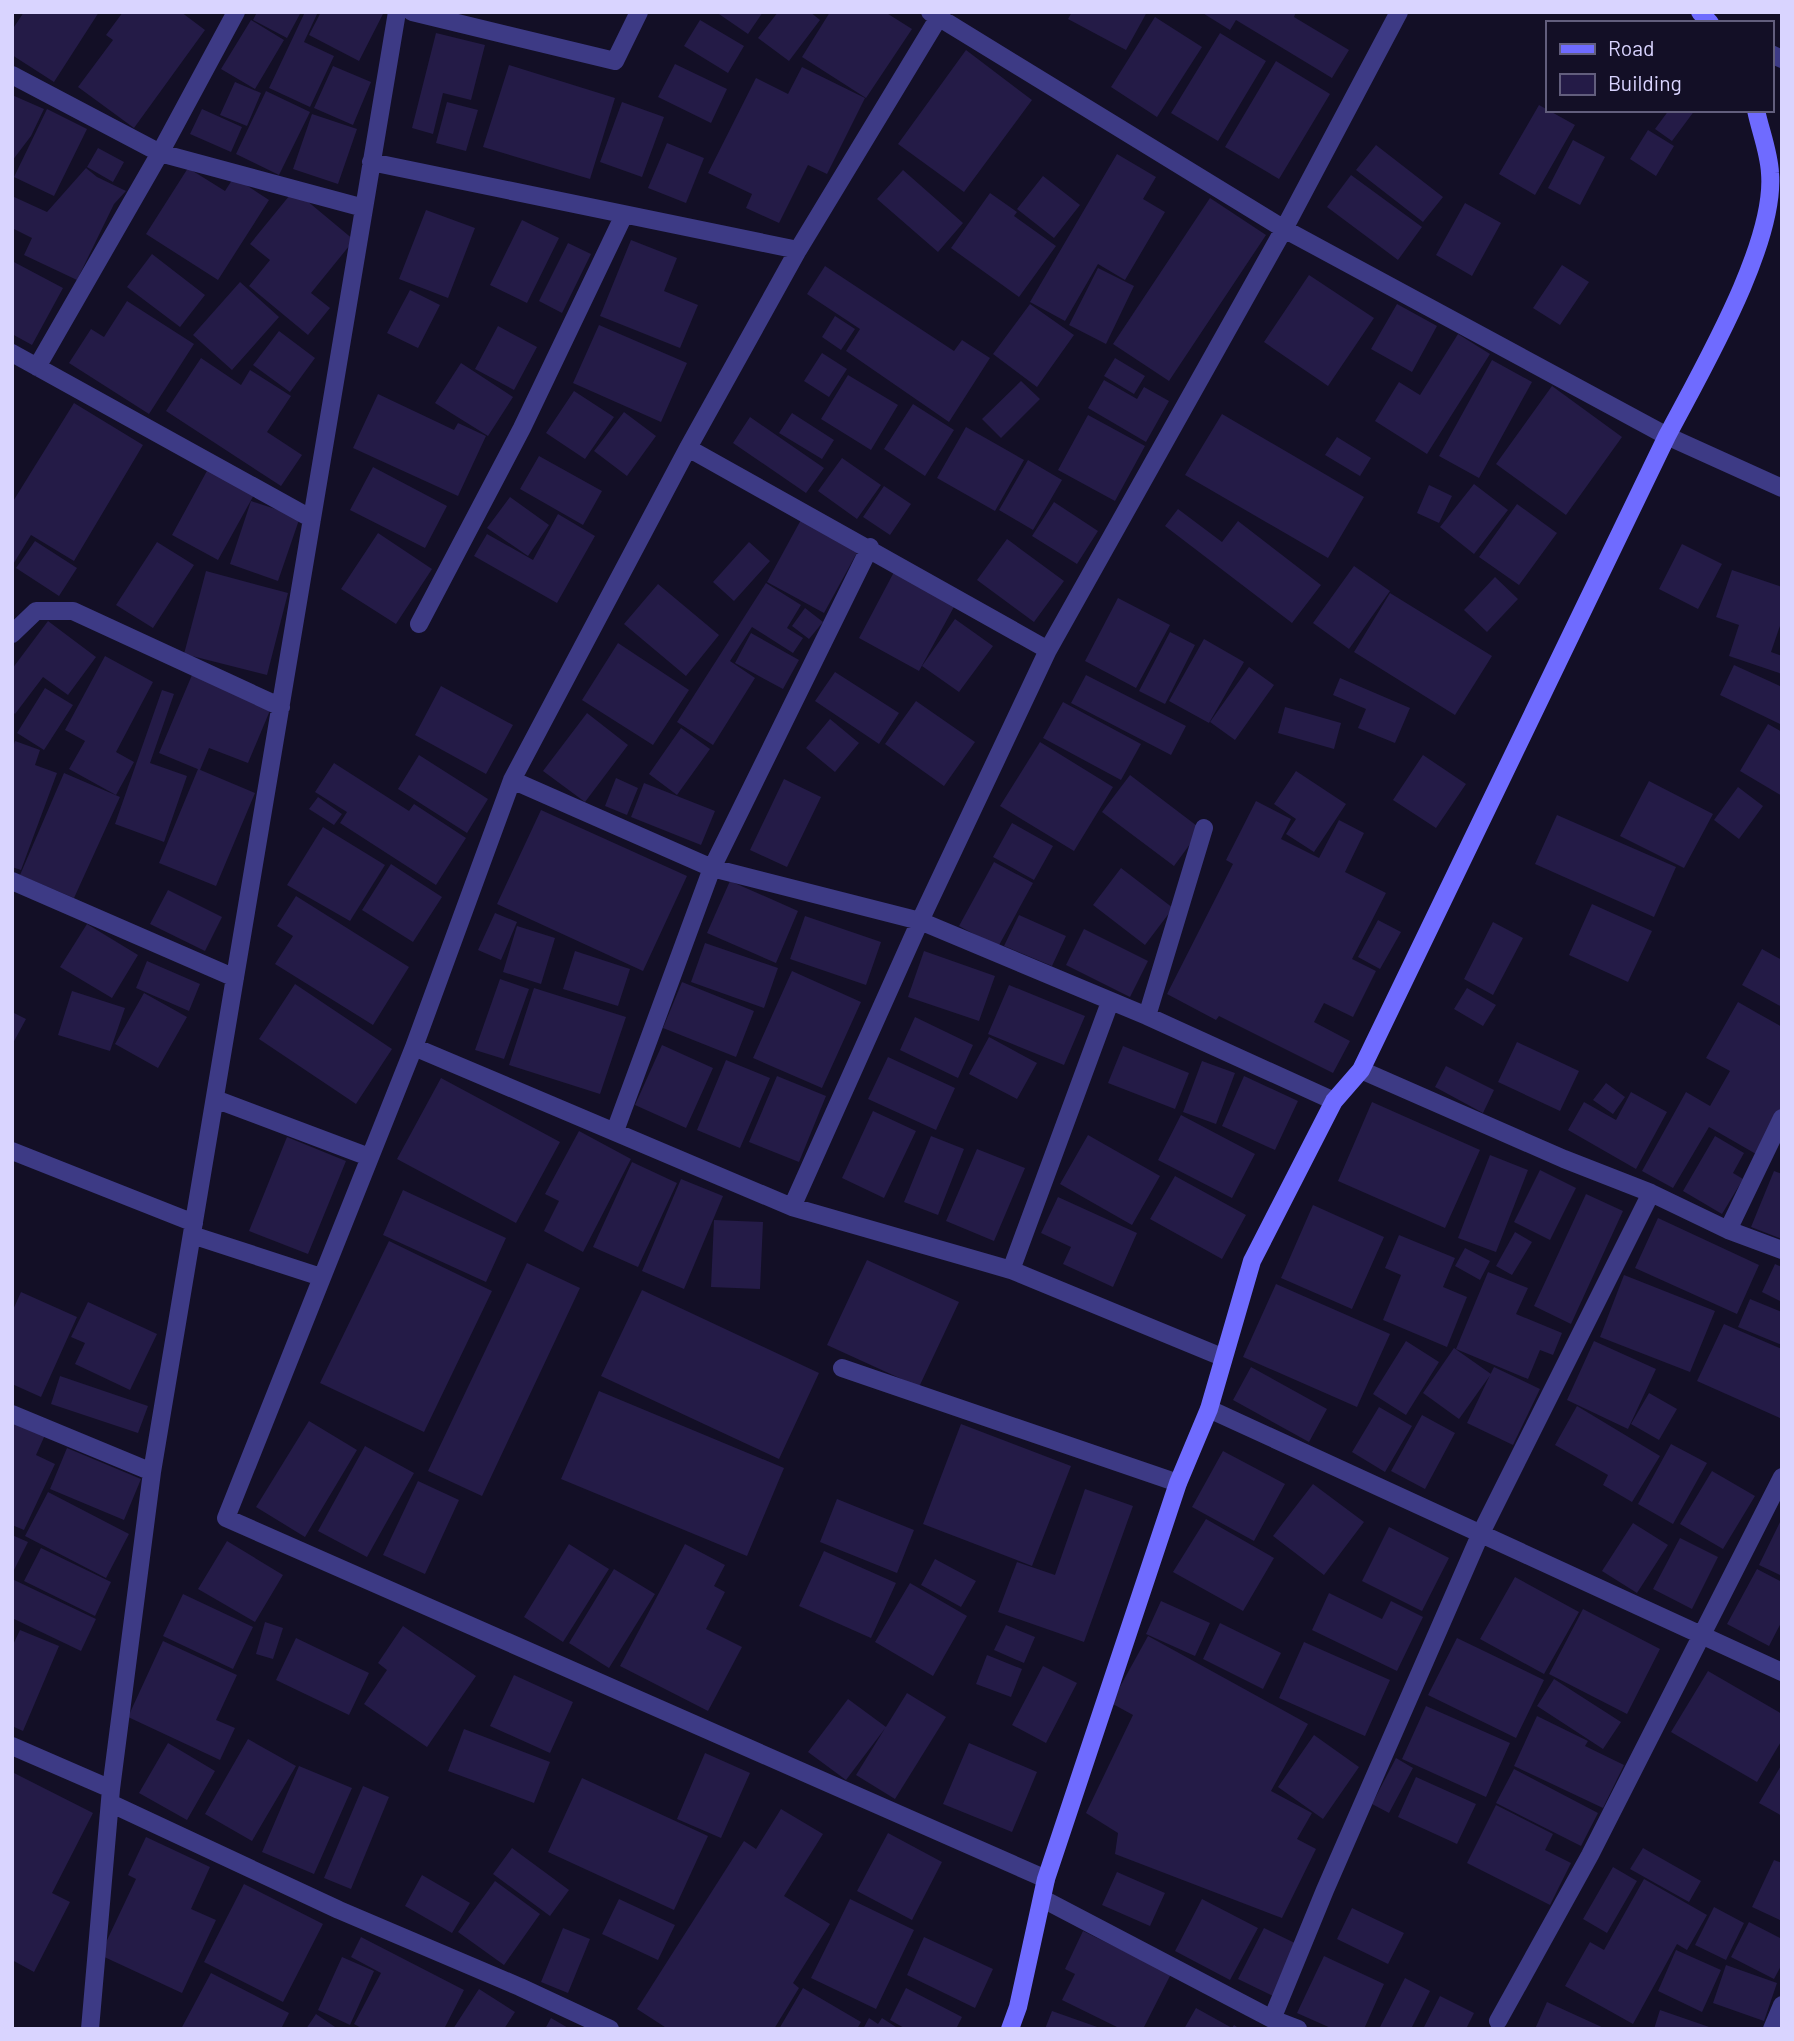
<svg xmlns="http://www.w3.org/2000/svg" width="1794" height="2041" viewBox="0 0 1794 2041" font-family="Barlow,sans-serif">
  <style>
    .building { fill: #241b47 }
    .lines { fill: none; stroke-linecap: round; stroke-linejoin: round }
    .street { stroke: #3d3a85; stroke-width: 18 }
    .secondary { stroke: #6f6bff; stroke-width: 18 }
  </style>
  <rect width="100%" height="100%" fill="#130f26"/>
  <path class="building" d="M24 12H99L54 82 12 55V30Z
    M123 12H181L205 30 134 128 78 87 113 40 106 35Z
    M257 12H301L287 38 253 20Z
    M305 12H318L304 42 334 56 310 107 269 88Z
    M321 12H384L359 61 309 35Z
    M716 12H763L748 34Z
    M778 12H810L820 20 789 61 758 38Z
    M830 12H885L912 29 866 98 802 57Z
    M1072 12H1147L1126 50 1068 19Z
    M1201 12H1296L1294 17 1349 50 1332 78 1236 20 1230 30Z
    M1155 17 1202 47 1157 117 1111 87Z
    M251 20 284 40 255 89 221 69Z
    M700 20 744 46 728 73 684 46Z
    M436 33 485 45 471 100 443 93 433 134 412 128Z
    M1220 33 1266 61 1218 141 1171 113Z
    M966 50 1032 100 964 192 898 144Z
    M1276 61 1330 94 1279 179 1225 147Z
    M675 64 727 89 711 123 658 97Z
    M509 65 615 98 590 179 483 147Z
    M333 66 371 82 353 125 314 108Z
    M802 67 865 98 827 174 808 165 779 223 746 208 752 194 708 173 756 78 788 94Z
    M235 82 261 93 247 126 220 115Z
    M266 91 310 112 279 175 236 154Z
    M12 95 44 109 31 136 12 161Z
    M447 102 478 110 466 151 436 143Z
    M622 102 664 117 642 177 600 162Z
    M1539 105 1575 125 1535 195 1499 174Z
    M47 109 87 129 54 196 14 177Z
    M202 109 242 127 231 152 190 134Z
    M1669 110H1695L1672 141 1655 129Z
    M312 114 357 129 338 184 293 169Z
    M1648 130 1674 146 1656 176 1630 159Z
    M1573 140 1605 157 1580 205 1548 188Z
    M667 143 704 158 686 203 648 188Z
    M1376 145 1443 197 1423 222 1356 170Z
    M98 148 124 162 113 182 87 167Z
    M1117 154 1156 177 1143 199 1165 212 1125 280 1098 264 1065 321 1030 302Z
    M86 168 97 177 126 191 114 204 77 280 24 255 32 238 12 228V196L47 212Z
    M188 168 225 191 234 177 269 200 218 280 146 234Z
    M903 170 963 223 938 252 877 199Z
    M1351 175 1422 227 1398 260 1327 207Z
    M1043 176 1080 205 1054 238 1017 209Z
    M294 190 354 240 311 293 330 308 308 335 249 286 270 260 250 244Z
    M990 193 1017 212 1014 216 1056 246 1019 297 951 248Z
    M1210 198 1266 235 1169 381 1113 344Z
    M1465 203 1501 223 1472 276 1436 255Z
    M426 210 475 228 448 298 399 279Z
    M522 220 559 238 527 303 490 285Z
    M631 240 677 258 664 291 698 305 680 348 600 316Z
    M568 243 591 254 562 313 539 301Z
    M152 254 205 295 180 327 127 287Z
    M12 261 63 288 32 345 12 334Z
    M1562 265 1589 282 1560 325 1533 308Z
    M825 266 954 351 962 340 990 358 949 422 846 351 860 329 807 294Z
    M1098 268 1134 286 1106 344 1069 325Z
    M1309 275 1374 318 1328 386 1264 342Z
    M240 282 279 317 232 370 193 335Z
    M410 290 440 305 418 348 387 333Z
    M127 301 194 344 149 414 69 363 91 329 104 337Z
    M1030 304 1074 335 1037 387 993 354Z
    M1397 304 1437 326 1412 372 1371 349Z
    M835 316 855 329 841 350 822 337Z
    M599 325 687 363 661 422 573 383Z
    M498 326 537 347 514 390 475 369Z
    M279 331 315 358 290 392 253 365Z
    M1458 334 1490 354 1427 454 1375 421 1399 382 1420 395Z
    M822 353 847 369 829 397 804 381Z
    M201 358 241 385 250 370 291 396 267 432 302 455 281 486 166 411Z
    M1115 358 1145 376 1134 394 1104 376Z
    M1492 360 1532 382 1479 478 1439 456Z
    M461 363 513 397 488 436 435 403Z
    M848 375 898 405 871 450 821 419Z
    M1104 380 1137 399 1144 387 1169 401 1146 442 1088 408Z
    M1021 381 1040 399 1001 438 982 419Z
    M1552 386 1622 437 1566 515 1496 464Z
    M574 391 614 417 585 459 546 433Z
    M378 394 454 430 458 423 486 436 458 496 353 448Z
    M74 403 143 445 74 561 31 535 12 566V503Z
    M913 404 954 430 925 476 884 449Z
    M624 412 656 436 627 476 594 451Z
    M792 413 834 440 822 459 779 433Z
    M1222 414 1364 497 1328 558 1185 475Z
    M1088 415 1145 446 1115 501 1058 470Z
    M750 417 824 468 806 493 733 443Z
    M966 427 1024 460 995 511 937 478Z
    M1337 437 1371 458 1360 476 1325 455Z
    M539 456 602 491 583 525 520 489Z
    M842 458 881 485 857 519 818 491Z
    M1028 460 1062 480 1033 530 999 510Z
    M373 467 447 506 425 548 350 510Z
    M208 469 255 493 218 560 172 535Z
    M1474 484 1508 510 1474 554 1440 527Z
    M1429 485 1452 496 1439 523 1417 513Z
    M884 486 911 504 890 535 863 517Z
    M510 497 549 525 528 556 487 528Z
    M251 501 300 517 278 581 230 564Z
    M1054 502 1098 531 1077 564 1032 536Z
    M1517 504 1557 533 1519 585 1479 557Z
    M1178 509 1222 542 1238 521 1321 585 1292 623 1165 526Z
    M558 514 595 536 557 603 474 556 487 534 533 560Z
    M802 518 859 549 824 613 767 582Z
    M378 533 432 569 396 624 341 589Z
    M1007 539 1064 581 1034 622 977 580Z
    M35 541 77 568 59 596 16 568Z
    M157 542 194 565 153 628 116 605Z
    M749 542 770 561 734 601 713 582Z
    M1682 544 1722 564 1698 609 1659 589Z
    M1354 566 1390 591 1349 649 1313 623Z
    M1732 570 1782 587V620L1771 652 1782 656V674L1729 656 1739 625 1716 617Z
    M206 571 288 593 267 675 184 654Z
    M894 572 955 605 919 671 859 638Z
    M1495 577 1518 599 1487 632 1464 610Z
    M766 583 801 605 787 628 803 638 793 653 752 627 730 661 755 678 713 745 677 722Z
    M658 584 719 635 686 676 624 624Z
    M1390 593 1492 656 1455 715 1354 652Z
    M1118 598 1170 625 1136 688 1085 661Z
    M805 608 823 622 809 639 792 626Z
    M955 619 993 646 959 692 922 666Z
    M48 621 96 657 68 695 43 677 15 714 12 711V669Z
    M1170 632 1195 645 1165 704 1139 691Z
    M751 633 799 660 783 689 735 663Z
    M1204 639 1244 662 1209 723 1169 701Z
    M618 643 689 690 653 745 582 700Z
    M105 656 153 682 116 752 134 762 116 795 69 769 85 741 65 730Z
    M1734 665 1782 687V725L1720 695Z
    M1249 667 1274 685 1235 740 1210 722Z
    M835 672 899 713 879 744 815 701Z
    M192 675 271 708 248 763 209 748 200 770 159 753Z
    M1086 675 1186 726 1171 755 1071 703Z
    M1340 678 1410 708 1395 743 1358 728 1366 709 1333 695Z
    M441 686 513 725 486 774 415 735Z
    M45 688 73 705 44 750 17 733Z
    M162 690 174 694 150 763 187 776 164 842 115 824Z
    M916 701 975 742 944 786 885 744Z
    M1063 702 1141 744 1121 780 1043 738Z
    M1285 707 1341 723 1334 749 1278 733Z
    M587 713 628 745 585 802 543 771Z
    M830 719 859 743 835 772 806 748Z
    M1768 724 1782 732V796L1740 771Z
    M681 728 710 749 677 795 649 774Z
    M15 741 40 750 35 765 57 773 21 870 12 867V750Z
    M1040 742 1113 787 1074 851 1000 806Z
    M419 755 488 799 467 833 398 789Z
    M1423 755 1466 784 1436 828 1393 800Z
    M334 763 409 811 414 804 466 838 436 885 340 823 347 812 315 792Z
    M198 769 255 793 216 886 159 863Z
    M1296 771 1346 804 1314 852 1286 834 1296 819 1274 804Z
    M64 773 120 797 74 898 20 875Z
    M1130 775 1201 829 1174 866 1102 812Z
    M616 778 638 788 627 815 605 806Z
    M784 779 821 797 787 867 750 850Z
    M1649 781 1713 814 1684 868 1620 836Z
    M644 783 715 811 701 845 631 817Z
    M1738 787 1763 806 1739 839 1714 820Z
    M318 797 342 814 334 825 309 809Z
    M1256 801 1291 819 1281 839 1319 858 1339 820 1364 833 1345 872 1386 893 1352 959 1376 971 1353 1017 1324 1003 1314 1022 1350 1041 1333 1073 1219 1016 1216 1020 1167 994 1233 864 1226 860Z
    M541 810 687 876 643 971 497 904Z
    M1557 815 1676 867 1654 917 1535 864Z
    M1012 823 1053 846 1034 880 993 857Z
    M323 827 385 865 350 921 287 885Z
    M994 862 1033 883 998 947 959 926Z
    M391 864 442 897 413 942 362 910Z
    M1121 868 1173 908 1145 945 1093 905Z
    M730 881 798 911 776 963 707 933Z
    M168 890 222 917 205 951 150 924Z
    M296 896 409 967 373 1025 275 964 293 936 277 926Z
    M1592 904 1652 931 1628 982 1569 955Z
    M495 913 517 922 501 960 478 950Z
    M1019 915 1066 936 1052 966 1004 946Z
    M805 916 881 942 866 985 790 959Z
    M1378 920 1401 932 1380 969 1358 957Z
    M1493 922 1523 938 1493 995 1464 979Z
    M87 924 138 955 112 998 60 967Z
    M517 926 555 938 541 984 503 972Z
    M1084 929 1148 961 1130 997 1066 965Z
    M705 943 778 968 764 1008 691 982Z
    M1762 949 1782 960V1007L1742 985Z
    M575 951 630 969 618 1006 563 989Z
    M924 951 995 976 979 1021 908 997Z
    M147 961 200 984 189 1011 136 988Z
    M792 971 861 1002 822 1088 753 1058Z
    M500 979 529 989 504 1059 475 1050Z
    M682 982 754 1011 736 1057 663 1028Z
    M295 984 392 1049 356 1104 259 1039Z
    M1009 985 1085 1016 1064 1065 988 1034Z
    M534 988 626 1017 600 1094 509 1065Z
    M1467 988 1496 1005 1483 1026 1454 1009Z
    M72 991 125 1008 110 1051 58 1035Z
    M144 993 187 1017 158 1068 115 1044Z
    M1738 1002 1782 1027V1107L1756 1154 1709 1127 1673 1188 1642 1171 1686 1092 1710 1106 1730 1071 1706 1058Z
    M12 1012 26 1019 12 1045Z
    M915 1017 973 1045 958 1078 900 1050Z
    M989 1037 1037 1063 1017 1099 969 1074Z
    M1517 1042 1579 1071 1560 1111 1498 1082Z
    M662 1045 713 1068 686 1128 635 1105Z
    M1123 1046 1189 1073 1175 1109 1108 1083Z
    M888 1057 955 1088 936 1130 868 1099Z
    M726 1060 770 1078 740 1148 697 1130Z
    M1202 1061 1235 1073 1216 1124 1183 1112Z
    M1446 1066 1494 1090 1483 1113 1435 1087Z
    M777 1076 826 1096 799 1162 749 1142Z
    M1244 1076 1298 1101 1275 1150 1222 1126Z
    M441 1078 560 1142 516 1223 397 1159Z
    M1606 1083 1625 1097 1613 1114 1593 1100Z
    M1631 1092 1667 1112 1636 1169 1568 1130 1584 1102 1616 1120Z
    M1372 1102 1480 1150 1445 1228 1338 1181Z
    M873 1111 916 1131 884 1198 842 1178Z
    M1181 1115 1255 1154 1232 1198 1158 1160Z
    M579 1131 631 1159 583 1252 544 1231 559 1201 545 1194Z
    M1088 1135 1160 1176 1132 1225 1060 1184Z
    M931 1136 964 1149 938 1215 904 1202Z
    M1715 1136 1744 1153 1733 1173 1743 1179 1722 1214 1683 1191Z
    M287 1137 346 1161 308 1254 249 1231Z
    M977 1149 1025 1168 994 1241 946 1221Z
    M1490 1155 1528 1170 1496 1252 1458 1238Z
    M632 1162 677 1183 638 1267 593 1247Z
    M1540 1170 1576 1188 1550 1240 1514 1222Z
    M1774 1171 1782 1174V1239L1751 1227Z
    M1175 1176 1246 1215 1222 1259 1150 1219Z
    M681 1179 723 1196 684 1289 642 1271Z
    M403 1190 506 1238 486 1282 383 1235Z
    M1586 1194 1623 1211 1571 1324 1534 1306Z
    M1058 1197 1137 1233 1113 1287 1063 1264 1071 1247 1041 1233Z
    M1313 1205 1384 1237 1352 1309 1281 1278Z
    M1658 1218 1759 1265 1737 1314 1635 1268Z
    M714 1220 763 1222 760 1289 711 1287Z
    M1515 1232 1532 1242 1512 1275 1496 1266Z
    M1399 1235 1455 1258 1443 1287 1467 1297 1447 1347 1383 1320 1401 1275 1385 1268Z
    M389 1241 492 1291 424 1432 320 1383Z
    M1465 1248 1490 1261 1480 1280 1455 1266Z
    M867 1260 959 1302 919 1387 827 1345Z
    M527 1263 580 1288 482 1496 428 1471Z
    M1775 1264 1782 1267V1302L1762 1292Z
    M1488 1272 1528 1288 1516 1314 1562 1333 1553 1355 1540 1350 1528 1379 1456 1349Z
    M1624 1275 1715 1311 1690 1372 1600 1337Z
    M1276 1284 1390 1334 1357 1407 1243 1357Z
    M642 1290 819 1373 779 1459 601 1376Z
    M21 1292 77 1317 41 1397 12 1384V1312Z
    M1750 1299 1782 1312V1345L1738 1327Z
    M88 1302 157 1334 130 1390 75 1364 85 1343 71 1337Z
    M1724 1324 1782 1349V1419L1697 1381Z
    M1406 1341 1439 1362 1406 1415 1373 1394Z
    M1594 1341 1656 1369 1628 1429 1567 1400Z
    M1454 1348 1491 1374 1459 1419 1423 1393Z
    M1251 1367 1327 1409 1309 1442 1233 1400Z
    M1494 1367 1540 1389 1513 1445 1467 1423Z
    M60 1376 148 1406 138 1433 51 1404Z
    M599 1391 784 1468 747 1556 561 1479Z
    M1649 1393 1677 1409 1659 1440 1631 1424Z
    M1577 1406 1660 1456 1632 1502 1603 1485 1608 1475 1555 1445Z
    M1379 1407 1412 1426 1385 1472 1352 1452Z
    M1422 1415 1455 1433 1425 1489 1391 1471Z
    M12 1420 45 1435 36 1455 55 1464 24 1530 12 1525Z
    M309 1421 357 1450 305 1537 256 1507Z
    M961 1424 1071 1466 1032 1566 923 1524Z
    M1671 1444 1707 1463 1673 1524 1638 1504Z
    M365 1446 414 1473 367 1557 318 1531Z
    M67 1448 141 1479 124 1520 50 1489Z
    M1223 1451 1285 1484 1254 1541 1192 1507Z
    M1712 1471 1755 1496 1723 1549 1680 1524Z
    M418 1481 459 1500 425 1574 383 1555Z
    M1313 1484 1364 1522 1324 1575 1273 1536Z
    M1085 1489 1133 1506 1084 1642 998 1612 1017 1562 1055 1575Z
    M48 1492 129 1534 106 1578 25 1536Z
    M837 1499 914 1530 897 1573 820 1542Z
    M1782 1518V1576L1759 1565Z
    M1206 1519 1274 1558 1243 1611 1173 1572Z
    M1633 1523 1668 1545 1637 1593 1602 1571Z
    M1389 1527 1449 1558 1422 1611 1362 1581Z
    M12 1535 28 1542 12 1574Z
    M1680 1538 1718 1557 1692 1609 1653 1589Z
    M227 1541 283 1575 255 1622 198 1589Z
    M569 1544 609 1569 563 1642 524 1617Z
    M685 1544 725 1565 714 1586 725 1592 706 1629 742 1647 708 1711 620 1666Z
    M41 1548 111 1582 95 1616 24 1581Z
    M824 1551 896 1583 871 1638 799 1606Z
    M935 1559 976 1581 961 1607 921 1585Z
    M614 1569 655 1594 609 1668 569 1643Z
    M1757 1569 1782 1582V1621L1769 1646 1727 1624Z
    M1515 1577 1579 1612 1544 1674 1480 1639Z
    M12 1579 96 1619 81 1651 12 1618Z
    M910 1583 967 1616 933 1676 875 1642Z
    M1329 1593 1382 1619 1391 1601 1423 1617 1397 1671 1312 1630Z
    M183 1594 253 1627 233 1669 163 1636Z
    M1161 1601 1210 1623 1195 1656 1146 1634Z
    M1583 1609 1660 1649 1627 1714 1549 1674Z
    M265 1622 283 1628 273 1659 256 1654Z
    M1220 1623 1281 1653 1263 1689 1203 1659Z
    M1006 1625 1035 1637 1024 1663 994 1650Z
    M403 1626 476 1676 427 1747 364 1704 387 1670 378 1663Z
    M20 1630 59 1646 23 1731 12 1726V1647Z
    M1148 1636 1308 1724 1271 1791 1312 1813 1297 1839 1316 1849 1282 1918 1115 1854 1118 1833 1086 1813 1133 1715 1111 1703Z
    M296 1638 369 1673 349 1715 276 1680Z
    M1457 1638 1544 1680 1516 1738 1428 1695Z
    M163 1641 237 1675 216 1720 235 1728 220 1760 128 1717Z
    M1304 1642 1390 1680 1365 1736 1279 1698Z
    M987 1655 1022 1669 1011 1697 976 1684Z
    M1043 1666 1077 1683 1046 1743 1012 1725Z
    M1708 1671 1782 1714V1740L1757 1782 1671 1732Z
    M514 1675 573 1702 550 1753 490 1726Z
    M1554 1679 1621 1722 1603 1749 1537 1706Z
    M907 1693 946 1717 895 1799 856 1775Z
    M848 1699 886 1727 846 1780 808 1752Z
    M1426 1706 1510 1743 1486 1797 1402 1759Z
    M1537 1716 1588 1741 1585 1746 1624 1765 1603 1808 1514 1766Z
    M464 1729 550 1762 534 1803 448 1771Z
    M1314 1735 1359 1767 1323 1819 1278 1787Z
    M248 1739 296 1766 252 1841 205 1814Z
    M168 1743 215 1771 187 1820 139 1793Z
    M969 1743 1037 1772 1012 1832 943 1804Z
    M705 1753 750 1773 721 1838 677 1819Z
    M1396 1758 1413 1768 1389 1813 1372 1804Z
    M1782 1764V1816L1759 1803Z
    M299 1766 352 1788 314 1874 262 1852Z
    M1514 1769 1598 1813 1581 1846 1496 1803Z
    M12 1772 93 1813 52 1893 70 1902 34 1972 12 1960Z
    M1416 1777 1476 1804 1457 1844 1398 1817Z
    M582 1778 708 1836 674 1910 548 1852Z
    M363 1786 389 1797 351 1889 324 1878Z
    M1496 1805 1553 1834 1545 1850 1571 1863 1550 1905 1467 1863Z
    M781 1809 823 1834 784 1896 830 1924 793 1983 799 1988 774 2029H668L637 2009 744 1841 756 1849Z
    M888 1833 942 1862 912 1920 857 1891Z
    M146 1837 210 1867 191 1909 216 1920 182 1993 100 1955 136 1879 128 1875Z
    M512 1848 569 1890 550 1916 493 1874Z
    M1643 1848 1701 1881 1689 1902 1630 1869Z
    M1774 1860 1782 1863V1921L1752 1907Z
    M1613 1867 1637 1881 1607 1933 1583 1919Z
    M1117 1872 1165 1893 1150 1926 1102 1905Z
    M422 1875 470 1903 452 1933 405 1906Z
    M1644 1879 1707 1915 1687 1950 1677 1944 1633 2024 1565 1986 1590 1942 1604 1950Z
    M495 1881 540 1914 504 1965 458 1932Z
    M244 1884 323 1924 283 2002 204 1962Z
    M619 1899 675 1925 658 1960 602 1934Z
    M850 1899 914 1930 876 2009 811 1978Z
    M1202 1899 1258 1928 1230 1980 1175 1951Z
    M1714 1907 1744 1923 1726 1960 1695 1945Z
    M1352 1908 1404 1933 1388 1964 1337 1939Z
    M1749 1922 1782 1939V1964L1774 1979 1731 1957Z
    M563 1928 590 1939 568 1993 541 1982Z
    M1264 1928 1299 1945 1273 1996 1238 1979Z
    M1083 1931 1171 1974 1143 2029H1121L1062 2000 1075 1974 1065 1969Z
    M361 1937 464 1990 444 2029H363L354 2024 381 1973 351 1957Z
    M924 1937 993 1969 975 2008 907 1975Z
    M1676 1950 1721 1970 1702 2012 1658 1991Z
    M1324 1956 1384 1984 1364 2029H1333L1297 2013Z
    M342 1957 374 1971 350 2025 318 2010Z
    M1726 1965 1777 1983 1764 2021 1713 2003Z
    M211 1973 289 2013 281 2029H181Z
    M1405 1978 1430 1991 1411 2029H1379Z
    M803 1988 861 2022 857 2029H779Z
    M906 1988 962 2017 956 2029H906L890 2020Z
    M479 1989 515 2012 504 2029H453Z
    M1440 1996 1474 2013 1466 2029H1423Z
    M1547 2002 1606 2029H1535Z
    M1196 2008 1232 2028 1234 2025 1240 2029H1184Z
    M1660 2010 1712 2028V2029H1654Z
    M1052 2011 1100 2028V2029H1045Z
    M316 2014 338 2029H306Z
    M551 2018 570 2029H545Z
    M869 2018 878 2024 882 2018 899 2029H863Z"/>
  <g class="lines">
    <path class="street" d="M412 12 615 61 639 12
      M930 12 1284 229 1667 436 1782 488
      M942 12 798 250 688 448 512 780 414 1047 226 1518 1046 1879
      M1771 54 1782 59
      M12 75 160 153 364 208
      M371 162 798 250
      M12 353 312 519
      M37 367 160 153 236 12
      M688 448 1048 650
      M419 624 522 428 624 215
      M12 634 36 611H73L281 707
      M512 780 712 868 920 921 792 1207
      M12 881 235 978
      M1147 1016 1204 828
      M414 1047 792 1207 1011 1270 1222 1357
      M1361 1070 1564 1159 1651 1193 1728 1230 1782 1250
      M215 1099 369 1157
      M1334 1101 1147 1016 920 921 1048 650 1284 229 1399 12
      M615 1131 712 868 870 547
      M12 1151 194 1223
      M1728 1230 1782 1118
      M192 1235 321 1277
      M1011 1270 1110 1002
      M842 1368 1178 1483
      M1209 1409 1782 1672
      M12 1414 152 1472
      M12 1746 111 1789
      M112 1804 339 1910 520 1987 610 2029
      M1043 1899 1272 2019 1298 2029
      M1272 2019 1325 1890 1480 1535 1651 1193
      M1498 2021 1590 1855 1782 1477
      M90 2029 111 1789 152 1472 397 12
      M1772 2029 1782 2005"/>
    <path class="secondary" d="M1700 12 1710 23
      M1010 2029 1018 2007 1046 1879 1178 1483 1209 1409 1252 1261 1334 1101 1361 1070 1667 436C1701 371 1776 244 1770 173 1769 152 1760 130 1756 110"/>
  </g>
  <rect width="1794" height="2041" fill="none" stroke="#d9d4ff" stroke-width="28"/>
  <rect x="1546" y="21" width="228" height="91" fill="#130f26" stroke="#625e7d" stroke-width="2"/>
  <rect x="1560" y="44" width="35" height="10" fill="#6f6bff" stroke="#625e7d" stroke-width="2"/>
  <text x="1608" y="56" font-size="21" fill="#d9d4ff">Road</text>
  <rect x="1560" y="74" width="35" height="21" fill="#241b47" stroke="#625e7d" stroke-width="2"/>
  <text x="1608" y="91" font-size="21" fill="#d9d4ff">Building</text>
</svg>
